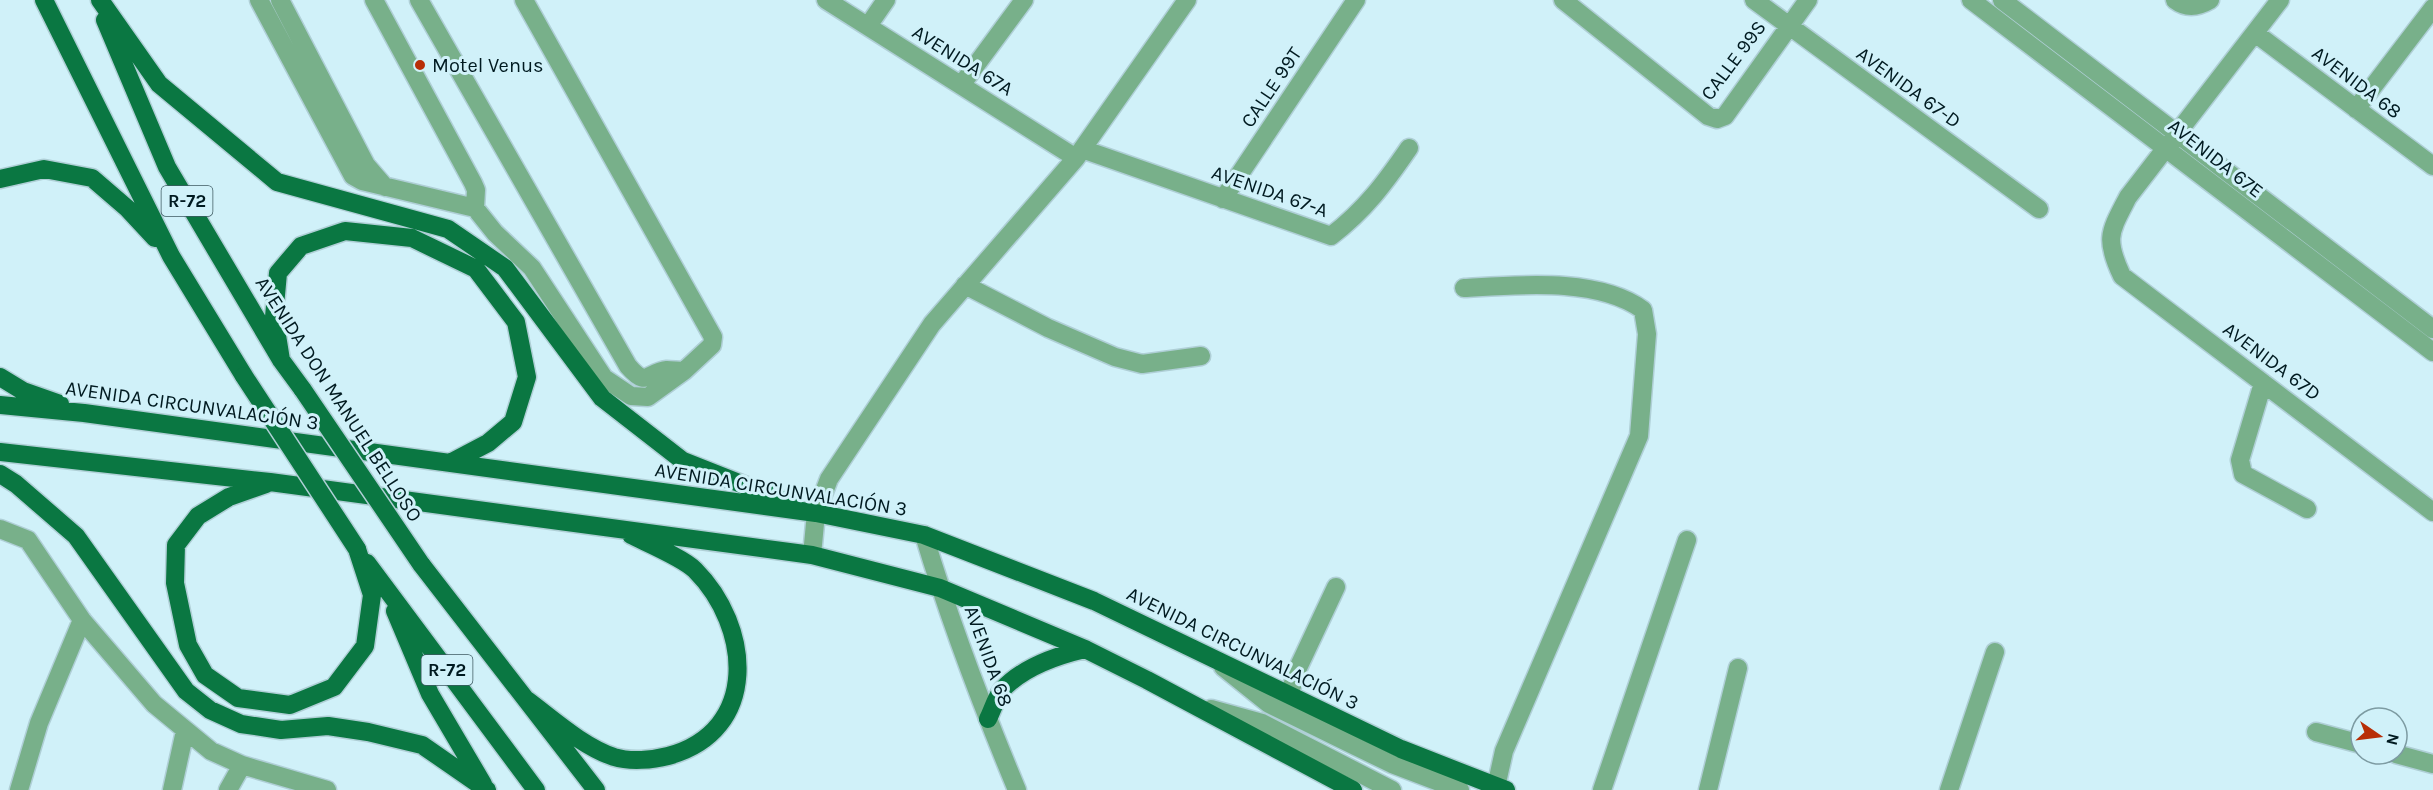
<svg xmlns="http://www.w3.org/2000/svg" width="2433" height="790" viewBox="0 0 2433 790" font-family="Karla,sans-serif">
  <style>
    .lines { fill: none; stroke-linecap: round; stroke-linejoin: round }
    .minor-casing { stroke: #afcfd6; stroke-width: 21 }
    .major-casing { stroke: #afcfd6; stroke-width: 21 }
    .minor { stroke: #78b08a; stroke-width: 18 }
    .major { stroke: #0a7742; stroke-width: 18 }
    .major-bridge-casing { stroke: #afcfd6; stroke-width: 21; stroke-linecap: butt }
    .major-bridge { stroke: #0a7742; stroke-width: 18 }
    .poi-dot { fill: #b82e07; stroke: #d0f1f9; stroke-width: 2 }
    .labels { text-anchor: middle; stroke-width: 6; stroke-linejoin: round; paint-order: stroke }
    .shield { fill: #d0f1f9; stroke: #3e5a61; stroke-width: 1.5 }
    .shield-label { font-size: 18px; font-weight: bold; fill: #001a20 }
    .street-label { font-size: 20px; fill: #001a20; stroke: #d0f1f9 }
    .poi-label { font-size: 20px; fill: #001a20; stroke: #d0f1f9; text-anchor: start }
  </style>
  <rect width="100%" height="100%" fill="#d0f1f9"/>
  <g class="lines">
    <defs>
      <path id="minor" d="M259 0 353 176 362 181 475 208 495 233 532 268 604 378 631 396 648 397 684 371 712 345 713 337 524 0
        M280 0 366 165 385 187
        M374 0 473 183 476 190 475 208
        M419 0 628 366C647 388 646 373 667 370 672 370 678 371 683 371
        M826 0 1076 158
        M1563 0 1708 116 1717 119 1725 116 1808 0
        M1754 0 2039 209
        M1971 0 2433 352
        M2002 0 2433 329
        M2175 0C2187 9 2198 7 2210 0
        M2280 0 2128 197C2110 232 2104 238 2122 276L2433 512
        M868 26 886 0
        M2255 33 2433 166
        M962 84 1024 0
        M2356 109 2433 8
        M1082 149 1331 236C1365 210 1385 183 1409 148
        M1223 199 1356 0
        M965 285 1048 328 1115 357 1142 364 1201 356
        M1464 288C1518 285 1598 277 1643 310L1647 334 1639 436 1504 751 1496 787
        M2263 383 2240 460 2243 474 2307 509
        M0 529 28 540 82 620 154 704 211 751 242 765
        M924 535C950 622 982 706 1017 790
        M812 555 816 513 829 479 932 324 1076 158 1187 0
        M1223 667 1269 704 1392 764 1460 790
        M1289 695 1298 668 1336 587
        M1211 709 1262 723 1392 790
        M2316 732 2361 744
        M2396 754 2433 764
        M19 790 39 723 82 620
        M172 790 185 731
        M228 790 242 765 327 790
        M1602 790 1687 540
        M1708 790 1738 668
        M1949 790 1995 652"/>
      <path id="major" d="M44 0 171 256 244 376
        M100 0 159 84 277 182 448 229 505 268 602 398 683 461 790 503
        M105 20 167 167 281 360 303 390
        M0 179 44 169 92 178 128 209 155 238
        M281 360 274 317 278 273 301 246 345 231 412 238 476 269 516 322 527 377 513 422 488 443 450 463
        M0 377 23 391 60 404
        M0 405 84 413 816 513 924 535 1094 601 1401 749 1506 790
        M0 452 270 482 812 555 940 588 1085 649 1147 680 1353 790
        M0 474 16 484 76 536 186 691 210 710 241 724 281 730 328 726 368 732 422 745 487 790
        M266 484 229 497 198 516 176 545 175 583 188 645 205 675 238 698 290 705 334 687 365 646 372 595 357 549
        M367 563 536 790
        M421 564 596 790
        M395 611 430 694 483 784
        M527 700C554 720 582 746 614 757 630 762 653 760 668 756 761 731 751 626 695 570 683 558 647 543 631 535
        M988 719C992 711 996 698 1002 690 1023 667 1055 656 1085 649"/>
    </defs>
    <use href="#minor" class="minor-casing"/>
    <use href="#major" class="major-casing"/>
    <use href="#minor" class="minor"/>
    <use href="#major" class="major"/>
    <defs>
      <path id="major-bridge" d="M244 376 357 549
        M303 390 421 564"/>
    </defs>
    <use href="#major-bridge" class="major-bridge-casing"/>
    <use href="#major-bridge" class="major-bridge"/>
  </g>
  <circle class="poi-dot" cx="420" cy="65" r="6"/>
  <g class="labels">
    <g class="shield">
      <rect x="161.5" y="186" width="51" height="30" rx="4.5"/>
      <rect x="421.5" y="655" width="51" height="30" rx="4.5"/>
    </g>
    <g class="shield-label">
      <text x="187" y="207">R-72</text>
      <text x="447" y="676">R-72</text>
    </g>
    <g class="street-label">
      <text transform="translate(963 60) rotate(32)" y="7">AVENIDA 67A</text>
      <text transform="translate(1733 60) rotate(-53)" y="7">CALLE 99S</text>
      <text transform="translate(2357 82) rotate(37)" y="7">AVENIDA 68</text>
      <text transform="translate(1271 87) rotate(-56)" y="7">CALLE 99T</text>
      <text transform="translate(1909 87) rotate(36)" y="7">AVENIDA 67-D</text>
      <text transform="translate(2216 158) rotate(38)" y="7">AVENIDA 67E</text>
      <text transform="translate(1270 191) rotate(19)" y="7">AVENIDA 67-A</text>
      <text transform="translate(2272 361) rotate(37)" y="7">AVENIDA 67D</text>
      <text transform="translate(339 399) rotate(57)" y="7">AVENIDA DON MANUEL BELLOSO</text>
      <text transform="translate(192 405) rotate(8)" y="7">AVENIDA CIRCUNVALACIÓN 3</text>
      <text transform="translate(781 489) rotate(9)" y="7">AVENIDA CIRCUNVALACIÓN 3</text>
      <text transform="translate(1243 648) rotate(26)" y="7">AVENIDA CIRCUNVALACIÓN 3</text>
      <text transform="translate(989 656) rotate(70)" y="7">AVENIDA 68</text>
    </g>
    <g class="poi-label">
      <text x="432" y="72">Motel Venus</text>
    </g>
  </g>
  <g transform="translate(2379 736) rotate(104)"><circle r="28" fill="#d0f1f9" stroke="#7d9ba2" stroke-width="1.5"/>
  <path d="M0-4.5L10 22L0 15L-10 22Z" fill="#b82e07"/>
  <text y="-9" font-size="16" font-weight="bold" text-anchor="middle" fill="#001a20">N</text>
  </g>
</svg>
